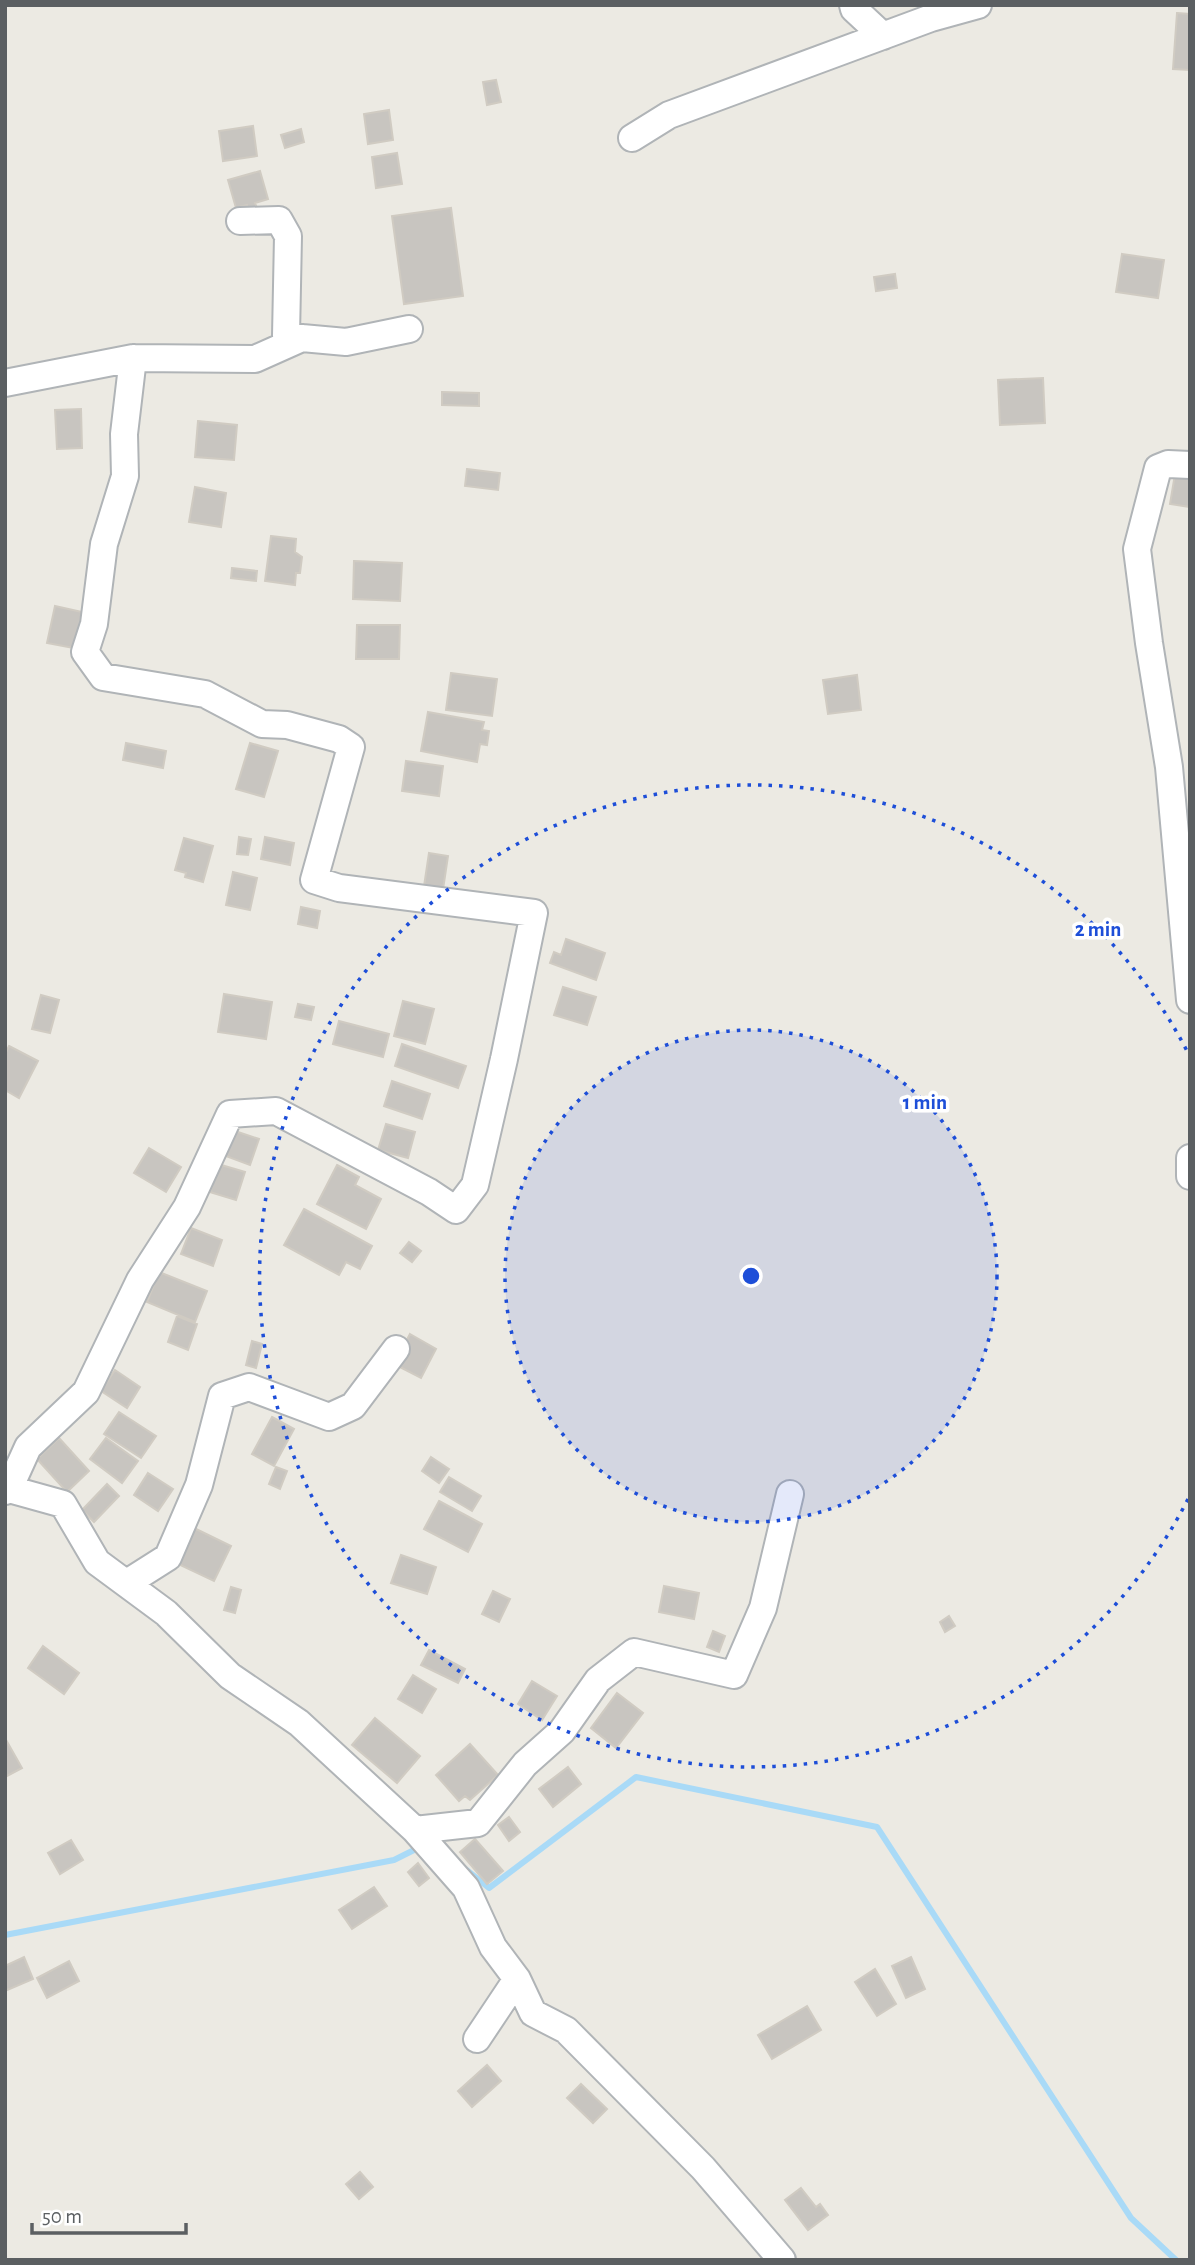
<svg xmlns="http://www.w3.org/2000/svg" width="1195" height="2265" viewBox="0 0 1195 2265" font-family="'Alegreya Sans',sans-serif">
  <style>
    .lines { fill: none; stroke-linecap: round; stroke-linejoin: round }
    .stream { stroke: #a9daf7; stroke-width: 6 }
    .building { fill: #c8c5c0; stroke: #d0cbc2; stroke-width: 2 }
    .minor-casing { stroke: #b0b4b7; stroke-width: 30 }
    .minor { stroke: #fff; stroke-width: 26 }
    .ring { fill: none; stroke: #1d4ed8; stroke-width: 3.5; stroke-dasharray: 3.5 7 }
    .centre { fill: #1d4ed8; stroke: #fff; stroke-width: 3.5 }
    .ring-label { font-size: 21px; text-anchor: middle; font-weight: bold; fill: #1d4ed8; stroke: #fff; stroke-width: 7; stroke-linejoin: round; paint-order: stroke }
  </style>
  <rect width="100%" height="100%" fill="#eceae3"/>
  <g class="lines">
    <path class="stream" d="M463 1867 489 1888 636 1777 877 1827 1131 2218 1176 2260
      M5 1935 394 1860 420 1847"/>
  </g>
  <path class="building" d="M1177 13 1190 14V70L1173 69Z
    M496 80 501 102 487 105 483 82Z
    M389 110 393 140 368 144 364 114Z
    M253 126 257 156 223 161 219 131Z
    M301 129 304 142 285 148 281 135Z
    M397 153 402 184 376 188 372 157Z
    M260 171 268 199 255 203 257 208 248 211 247 205 236 208 228 180Z
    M451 208 463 296 404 304 392 216Z
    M1122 254 1164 260 1158 298 1116 292Z
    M895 274 897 288 876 291 874 277Z
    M1043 378 1045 423 1000 425 998 380Z
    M442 392 479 393V406L442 405Z
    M81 409 82 448 57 449 55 410Z
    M198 421 237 425 234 460 195 457Z
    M467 469 500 473 498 490 465 486Z
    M1175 474 1190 476V507L1170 504Z
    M195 487 226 493 221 527 189 522Z
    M271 536 296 539 295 552 302 557 300 573H296L295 585 265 581Z
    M354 561 402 563 400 601 353 599Z
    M232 568 257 571 256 581 231 578Z
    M55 606 82 612 74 648 47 643Z
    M357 625H400L399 659H356Z
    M451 673 497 679 492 716 446 710Z
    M857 675 861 710 828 714 823 680Z
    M428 712 484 722 482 730 489 731 487 745 480 744 477 762 421 751Z
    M126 743 166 751 163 768 123 760Z
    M250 743 278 751 264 797 236 789Z
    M406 761 443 766 439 796 402 791Z
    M239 837 251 839 248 855 237 854Z
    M265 837 294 843 290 865 261 859Z
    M184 838 213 846 203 882 185 877 186 873 175 870Z
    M429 853 448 856 442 896 423 893Z
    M233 872 257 878 250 910 226 905Z
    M301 907 320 911 317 928 298 924Z
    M566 939 605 953 596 980 550 963 554 952 561 955Z
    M563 987 596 997 587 1025 554 1015Z
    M224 994 272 1002 266 1039 218 1032Z
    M41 995 59 1000 50 1033 32 1029Z
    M403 1001 434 1009 425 1044 394 1036Z
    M298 1004 314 1007 311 1020 295 1017Z
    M339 1021 389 1034 383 1057 333 1044Z
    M402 1044 466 1066 458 1088 395 1066Z
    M9 1046 38 1061 19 1098 5 1090V1054Z
    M392 1081 430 1094 422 1119 384 1106Z
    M386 1124 415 1132 408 1158 378 1150Z
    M232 1130 259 1139 250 1165 223 1155Z
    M149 1148 181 1167 166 1192 134 1173Z
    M218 1164 245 1172 236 1200 210 1192Z
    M337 1165 359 1177 355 1185 381 1199 366 1229 317 1204Z
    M304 1209 372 1246 360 1269 346 1262 339 1275 284 1245Z
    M191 1228 222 1240 213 1266 181 1254Z
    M409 1242 421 1251 412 1262 400 1253Z
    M159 1272 207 1291 195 1322 147 1302Z
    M177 1316 197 1324 188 1350 168 1342Z
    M410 1334 436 1349 421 1378 394 1364Z
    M252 1341 262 1344 256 1368 246 1365Z
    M115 1370 140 1387 127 1408 101 1391Z
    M119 1412 156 1436 141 1458 104 1434Z
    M272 1417 294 1429 274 1466 252 1454Z
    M59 1438 89 1471 67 1492 37 1459Z
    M106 1438 138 1461 122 1483 90 1459Z
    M431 1457 449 1469 439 1483 422 1471Z
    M276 1467 287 1471 280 1489 269 1484Z
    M148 1473 173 1489 158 1511 134 1495Z
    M449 1477 481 1496 472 1511 440 1492Z
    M107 1484 119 1496 94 1522 82 1510Z
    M439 1501 482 1524 468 1552 424 1529Z
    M194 1528 231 1546 214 1581 178 1564 182 1559 177 1556Z
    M401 1555 436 1567 427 1594 391 1583Z
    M664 1586 699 1593 694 1619 659 1612Z
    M231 1587 241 1590 235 1613 224 1610Z
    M493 1591 510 1599 499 1622 482 1614Z
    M949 1616 955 1626 945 1632 940 1622Z
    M713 1631 725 1636 719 1652 707 1647Z
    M43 1646 79 1673 64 1694 28 1668Z
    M429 1650 465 1669 458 1683 421 1665Z
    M413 1675 436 1689 422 1713 398 1699Z
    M532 1681 557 1696 542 1720 518 1704Z
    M617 1693 643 1713 616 1748 591 1728Z
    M375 1718 420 1756 397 1783 352 1745Z
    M5 1738 22 1768 5 1777Z
    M470 1744 498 1775 470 1800 465 1796 459 1801 436 1775Z
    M568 1767 581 1784 553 1807 539 1789Z
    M509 1817 520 1832 509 1841 498 1825Z
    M475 1839 503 1871 487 1884 460 1852Z
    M71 1840 83 1860 60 1874 48 1853Z
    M418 1863 429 1878 419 1886 408 1872Z
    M374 1887 387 1906 352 1929 339 1910Z
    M24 1957 33 1979 5 1991V1966Z
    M911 1957 925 1989 906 1998 892 1966Z
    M69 1961 79 1981 47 1998 37 1978Z
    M875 1969 896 2004 877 2016 855 1982Z
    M807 2006 821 2030 772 2059 758 2035Z
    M487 2065 501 2081 472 2107 458 2091Z
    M581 2084 607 2109 593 2123 567 2098Z
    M360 2172 373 2187 359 2199 346 2184Z
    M801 2188 816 2207 820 2204 828 2215 808 2230 785 2200Z"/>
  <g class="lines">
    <defs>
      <path id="minor" d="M853 5 854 9 883 36
        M632 138 669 115 931 18 978 5
        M240 221 279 220 288 236 286 336 302 338
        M5 383 133 358 255 359 302 338 346 342 409 329
        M1190 465 1168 464 1158 468 1137 549 1149 643 1169 767 1190 1000
        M1190 1158V1176
        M9 1489 28 1447 86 1392 140 1280 187 1207 230 1114 276 1111 429 1192 456 1210 475 1185 504 1059 534 913 339 888 314 880 351 747 339 739 287 725 262 724 205 694 103 677 85 652 94 624 104 544 125 476 124 434 133 358
        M5 1491 9 1489 63 1504 97 1562 166 1613 230 1676 299 1723 415 1830 466 1888 493 1947 517 1979 533 2013 566 2030 703 2168 782 2260
        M127 1583 168 1557 199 1485 222 1396 249 1387 329 1417 353 1406 396 1349
        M415 1830 478 1823 525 1764 562 1731 598 1680 634 1652 734 1675 763 1608 790 1494
        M477 2039 517 1979"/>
    </defs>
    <use href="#minor" class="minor-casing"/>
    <use href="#minor" class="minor"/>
  </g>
  <circle cx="751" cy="1276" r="246" fill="#1d4ed8" fill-opacity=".12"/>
  <g class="ring">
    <circle cx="751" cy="1276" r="246"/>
    <path d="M1188 1499A491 491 0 1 1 1188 1053"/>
  </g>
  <circle cx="751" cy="1276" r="10" class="centre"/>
  <g class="ring-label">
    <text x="1098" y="936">2 min</text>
    <text x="925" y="1109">1 min</text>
  </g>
  <rect width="1195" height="2265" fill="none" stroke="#5b5f62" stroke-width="14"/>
  <path d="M32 2223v10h154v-10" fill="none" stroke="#5b5f62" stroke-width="3.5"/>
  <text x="42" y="2223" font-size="21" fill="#5b5f62" stroke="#ffffff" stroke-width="5" paint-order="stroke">50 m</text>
</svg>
